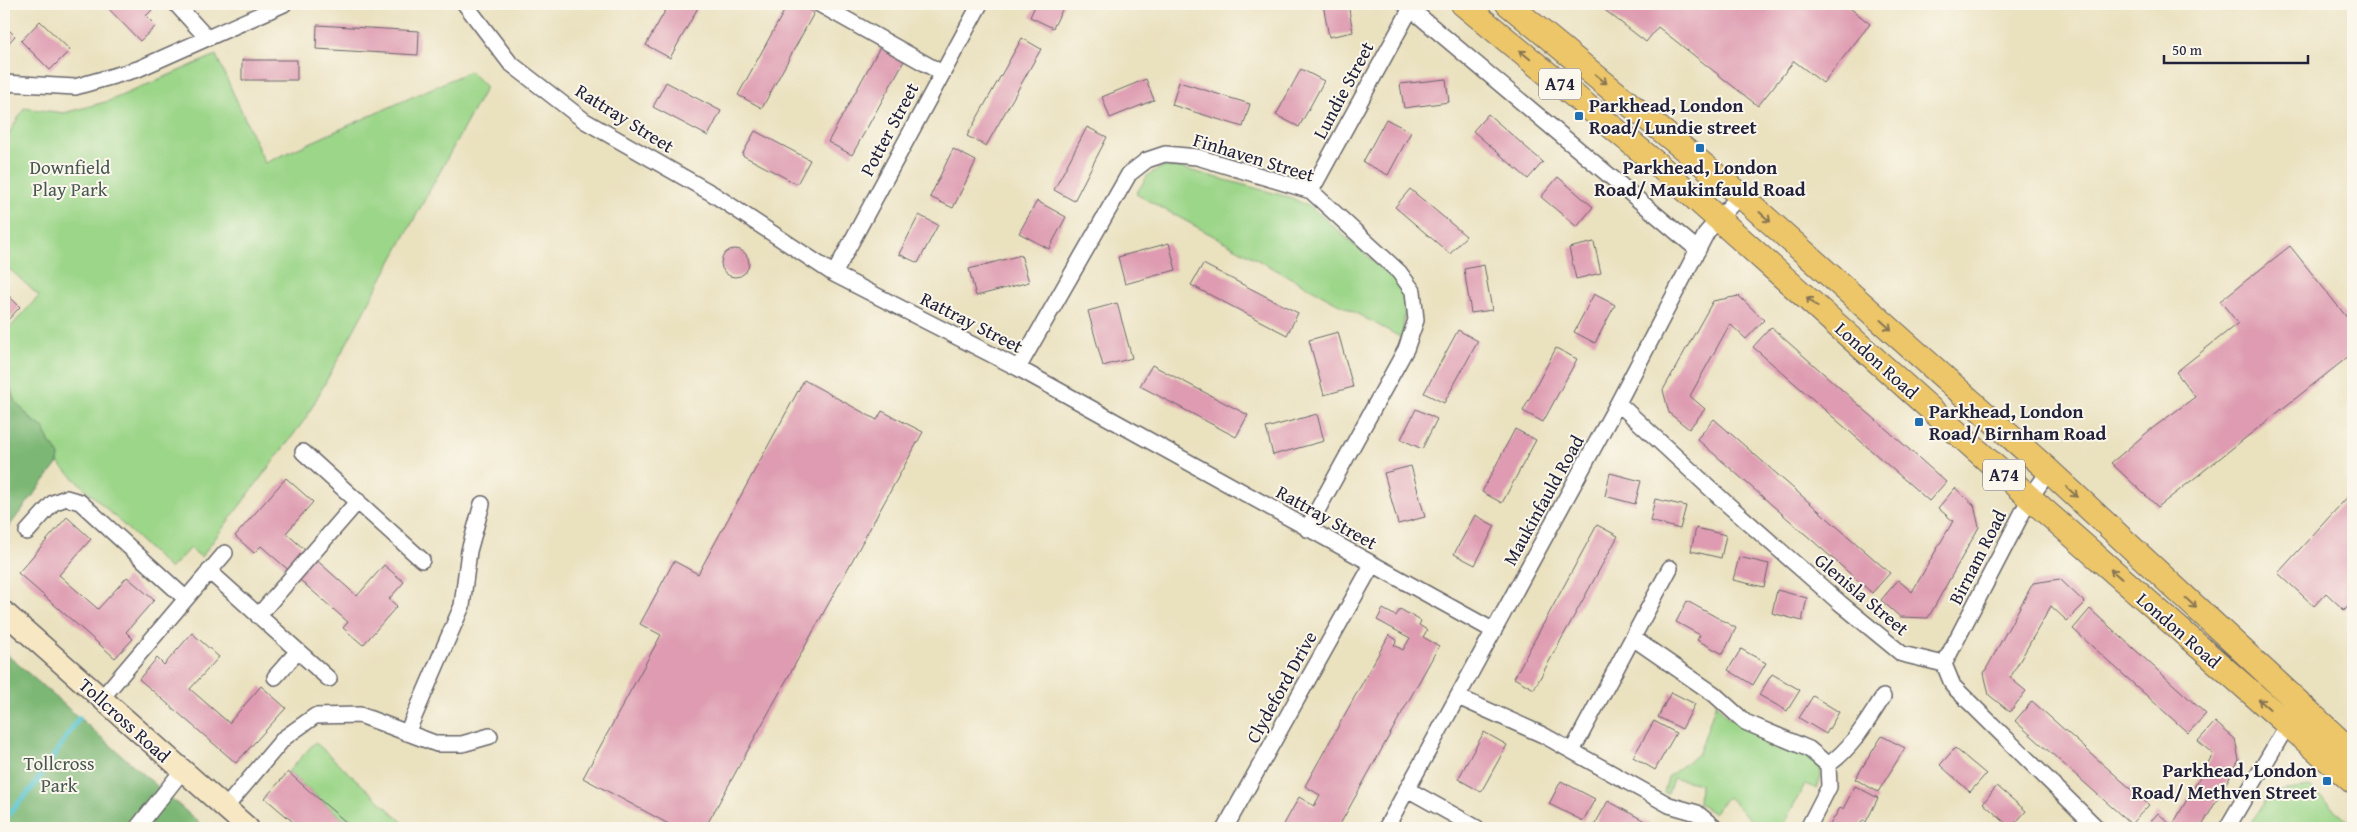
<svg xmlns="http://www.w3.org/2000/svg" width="2357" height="832" viewBox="0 0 2357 832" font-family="'Gentium Book Plus',serif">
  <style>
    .green { fill: #9cd689; stroke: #5f7c62 }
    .forest { fill: #7db775; stroke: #506c58 }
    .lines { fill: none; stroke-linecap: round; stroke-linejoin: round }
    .stream { stroke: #55c2ce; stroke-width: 5.5 }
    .building { fill: #de9bb1 }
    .street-casing { stroke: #686569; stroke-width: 18 }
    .secondary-casing { stroke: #686569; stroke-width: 24 }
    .primary-casing { stroke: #686569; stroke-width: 26 }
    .street { stroke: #fff; stroke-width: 15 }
    .secondary { stroke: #f7e8c3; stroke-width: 21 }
    .primary { stroke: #ecc669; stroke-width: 24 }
    .oneway { stroke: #877452 }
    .poi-dot { fill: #1f6fb2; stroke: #fbf7ec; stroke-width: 2 }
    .labels { text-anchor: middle; stroke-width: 4; stroke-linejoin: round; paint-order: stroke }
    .shield { fill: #fbf7ec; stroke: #636270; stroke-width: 1 }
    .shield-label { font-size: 18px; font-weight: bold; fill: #22223b }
    .street-label { font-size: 19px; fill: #22223b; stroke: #fbf7ec }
    .poi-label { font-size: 19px; font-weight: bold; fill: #22223b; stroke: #fbf7ec; text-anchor: start }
    .park-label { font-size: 19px; fill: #475852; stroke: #fbf7ec }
  </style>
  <rect width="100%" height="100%" fill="#fbf7ec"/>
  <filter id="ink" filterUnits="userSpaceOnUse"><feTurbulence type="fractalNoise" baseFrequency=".02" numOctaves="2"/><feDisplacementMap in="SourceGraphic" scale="10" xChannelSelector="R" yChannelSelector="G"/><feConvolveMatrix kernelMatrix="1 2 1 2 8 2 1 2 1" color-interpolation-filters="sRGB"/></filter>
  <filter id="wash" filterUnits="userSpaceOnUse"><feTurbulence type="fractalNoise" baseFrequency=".0096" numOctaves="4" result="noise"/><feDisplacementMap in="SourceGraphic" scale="20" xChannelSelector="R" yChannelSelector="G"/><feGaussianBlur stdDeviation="1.12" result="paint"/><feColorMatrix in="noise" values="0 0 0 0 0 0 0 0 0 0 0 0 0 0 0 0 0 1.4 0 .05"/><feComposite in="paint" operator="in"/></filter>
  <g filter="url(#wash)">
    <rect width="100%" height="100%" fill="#eae1bf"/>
    <path class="green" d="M216 55 265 163 470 71 486 87 306 418 201 557 190 548 170 569 58 463 59 456 56 449 50 444 44 428 32 420 14 400 10 386 4 381V334L39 296 4 264V142L24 108 64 113 109 101Z
      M1164 166 1181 168 1292 198 1312 208 1403 287 1405 311 1402 338 1136 194 1148 175Z
      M1716 703 1728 718 1805 751 1820 766 1821 776 1817 789 1805 784 1783 825 1787 828H1758L1728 797 1713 813 1699 804 1700 784 1673 778 1668 794 1664 793 1668 777 1699 753Z
      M315 742 409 828H353L288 772Z
      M2310 787 2353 825V828H2247L2272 792Z"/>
    <path class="forest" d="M4 381 10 386 14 400 32 420 44 428 50 444 56 449 59 456 58 463 4 533Z
      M4 652 205 828H4Z"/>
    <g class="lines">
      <path class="stream" d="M4 819 33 787 79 718"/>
    </g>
    <g id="blocks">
      <path class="building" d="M104 4H146L152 10 146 16 156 26 140 41Z
        M669 4H700L670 58 646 45Z
        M788 4H797L814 13 762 108 738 95Z
        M1036 4H1065L1053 28 1030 17Z
        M1323 4H1348L1353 32 1329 37Z
        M1597 4H1845L1870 24 1823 83 1794 61 1758 106 1658 27 1646 42Z
        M40 21 70 50 50 70 21 41Z
        M4 25 15 36 4 48Z
        M317 25 419 31 418 55 316 49Z
        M1022 38 1041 49 986 146 967 136Z
        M880 47 904 61 852 155 828 142Z
        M242 60H297V80H242Z
        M1301 69 1324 81 1299 127 1276 115Z
        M1146 79 1154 100 1110 118 1102 97Z
        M1446 79 1449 102 1404 108 1400 84Z
        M666 82 721 111 708 136 653 107Z
        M1179 82 1250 104 1243 127 1172 105Z
        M1488 114 1543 162 1528 179 1473 131Z
        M1386 119 1411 132 1388 175 1363 162Z
        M1087 127 1107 137 1074 201 1054 190Z
        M755 131 810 160 797 184 742 155Z
        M953 149 976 161 953 208 930 197Z
        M1558 177 1593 207 1577 227 1541 197Z
        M1410 189 1466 236 1450 254 1395 207Z
        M1037 201 1066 217 1049 249 1019 233Z
        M919 215 938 225 918 263 899 254Z
        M1594 242 1601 273 1576 279 1569 248Z
        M1169 243 1176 270 1125 284 1118 257Z
        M2290 246 2353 325V353L2158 507 2111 463 2150 430 2195 397 2176 372 2238 323 2220 301Z
        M721 263a14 14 0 1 1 28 0a14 14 0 1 1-28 0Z
        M1021 255 1029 282 976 296 969 269Z
        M1203 264 1298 313 1287 335 1191 285Z
        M1484 265 1492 310 1471 313 1464 269Z
        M4 291 20 307 7 321 4 317Z
        M1594 294 1615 305 1595 343 1574 332Z
        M1739 296 1764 320 1746 339 1730 324 1690 396 1705 409 1689 429 1669 413 1663 390 1713 301Z
        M1117 303 1132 358 1103 366 1088 311Z
        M1771 327 1946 482 1929 501 1753 347Z
        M1458 330 1478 341 1444 403 1424 393Z
        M1338 332 1353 387 1324 395 1309 340Z
        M1556 348 1577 359 1543 422 1523 411Z
        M1152 365 1248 415 1236 437 1140 386Z
        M804 380 877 420 882 411 923 432 705 828H676L583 778 661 635 640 624 674 561 698 574Z
        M1416 409 1437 419 1422 449 1401 439Z
        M1317 414 1324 441 1273 455 1266 428Z
        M1714 419 1890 573 1872 593 1697 439Z
        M1515 429 1536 440 1502 503 1482 492Z
        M1411 466 1425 517 1398 524 1384 473Z
        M1610 473 1641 481 1635 504 1605 496Z
        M286 478 313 502 286 533 357 596 384 565 404 582 389 599 397 606 363 645 343 628 348 622 261 546 254 553 235 536Z
        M1955 488 1974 505 1979 527 1928 618 1900 617 1881 600 1898 580 1912 592 1953 521 1938 508Z
        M2353 491V600L2344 610 2326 593 2314 606 2278 573Z
        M1655 499 1686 506 1680 529 1650 521Z
        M1475 515 1495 526 1475 565 1454 554Z
        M67 517 91 539 59 575 98 609 127 577 154 600 126 632 133 639 115 658 18 573Z
        M1597 525 1618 536 1534 689 1514 678Z
        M1696 528 1726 535 1721 558 1691 551Z
        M1739 557 1769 564 1764 587 1733 580Z
        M2060 579 2085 603 2067 621 2051 606 2010 678 2026 691 2010 712 1989 695 1984 673 2033 583Z
        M1777 590 1807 598 1802 621 1772 613Z
        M1687 601 1736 628 1723 654 1697 640 1700 635 1676 622Z
        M1383 609 1396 616 1400 609 1421 621 1419 625 1427 630 1423 637 1439 646 1338 828H1282L1299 797 1314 806 1320 795 1305 786 1389 635 1397 640 1394 645 1403 650 1410 638 1377 620Z
        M2090 609 2206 714 2188 733 2073 629Z
        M192 633 219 657 190 689 229 723 261 686 286 708 236 763 139 679 157 658 164 665Z
        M1741 649 1766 663 1753 685 1728 670Z
        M1772 674 1800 690 1787 711 1759 695Z
        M1671 692 1695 704 1682 729 1658 717Z
        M1813 696 1839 712 1826 734 1799 718Z
        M2032 701 2149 805 2131 824 2015 721Z
        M1654 721 1676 733 1655 770 1633 757Z
        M2215 722 2235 739 2239 760 2201 828H2145L2158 813 2172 826 2213 754 2198 741Z
        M1484 732 1507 745 1481 792 1458 779Z
        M1882 736 1905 748 1878 792 1855 779Z
        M1955 748 1986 774 1970 792 1940 765Z
        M288 772 313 794 353 828H300L265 798Z
        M1561 781 1595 799 1583 821 1549 804Z
        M1855 786 1878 798 1866 822 1863 820 1858 828H1828L1840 808 1843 809Z
        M1997 786 2026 811 2011 828 1983 803Z
        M1608 801 1652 825 1650 828H1598L1594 826Z"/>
    </g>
  </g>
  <g filter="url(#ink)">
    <use href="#blocks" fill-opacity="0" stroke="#686569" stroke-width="1"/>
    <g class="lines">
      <defs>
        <path id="street" d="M176 4 207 38
          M465 4 510 63 585 121 713 194 834 274 1018 368 1494 631
          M819 4 942 73
          M1405 4 1698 250
          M4 83 75 87 138 69 284 4
          M1311 191 1411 8
          M834 274 980 4
          M1018 368 1129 174 1147 160 1165 154 1197 157 1311 191 1399 272 1413 291 1416 320 1406 349 1307 529
          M1618 403 1726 503 1840 603 1902 654 1944 664 1953 686 2097 828
          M303 452 422 560
          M27 532 53 503 66 498 80 502 185 598
          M209 571 329 679
          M258 616 358 501
          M1633 638 1714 694 1745 722 1809 749 1828 765 1829 787 1808 828
          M1944 664 2030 498 2049 471
          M275 677 298 651
          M1458 697 1543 735 1669 805 1697 813 1715 828
          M101 699 225 553
          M407 733 462 606 469 551 482 504
          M1572 751 1670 568
          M1828 765C1853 747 1866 723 1883 697
          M1407 789 1477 828
          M225 808 284 738 315 716 360 715 437 744H462L490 736
          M137 828 182 771
          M1225 828 1372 565
          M1386 828 1618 403 1707 232 1740 195
          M2227 828 2292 717"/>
        <path id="secondary" d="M4 612 248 828"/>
        <path id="primary" d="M1463 4 1657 164 2030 498 2353 782
          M1508 4 1740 195 2049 471 2353 753"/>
      </defs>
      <use href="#street" class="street-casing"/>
      <use href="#secondary" class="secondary-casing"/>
      <use href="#primary" class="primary-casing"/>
      <use href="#street" class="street"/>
      <use href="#secondary" class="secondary"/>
      <use href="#primary" class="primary"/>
    </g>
    <defs><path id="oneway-shaft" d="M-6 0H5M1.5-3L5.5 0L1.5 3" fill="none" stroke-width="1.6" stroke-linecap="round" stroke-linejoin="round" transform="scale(1.25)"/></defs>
    <g class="oneway">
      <use href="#oneway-shaft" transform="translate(1525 55) rotate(-141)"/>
      <use href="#oneway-shaft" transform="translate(1601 79) rotate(39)"/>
      <use href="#oneway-shaft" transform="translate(1765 217) rotate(42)"/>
      <use href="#oneway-shaft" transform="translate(1812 302) rotate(-138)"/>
      <use href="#oneway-shaft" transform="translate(1886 325) rotate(42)"/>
      <use href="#oneway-shaft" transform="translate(2072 492) rotate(43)"/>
      <use href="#oneway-shaft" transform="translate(2116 574) rotate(-139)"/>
      <use href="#oneway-shaft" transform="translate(2191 603) rotate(43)"/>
      <use href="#oneway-shaft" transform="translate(2264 704) rotate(-139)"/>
    </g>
  </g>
  <g class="poi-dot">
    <rect x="1574" y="111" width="10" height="10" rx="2.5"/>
    <rect x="1695" y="143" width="10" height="10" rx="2.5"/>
    <rect x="1914" y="417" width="10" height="10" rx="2.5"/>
    <rect x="2322" y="776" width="10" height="10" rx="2.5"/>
  </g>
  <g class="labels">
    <g class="shield">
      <rect x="1539" y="68.5" width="42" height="31" rx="4"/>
      <rect x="1983" y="459.5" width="42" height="31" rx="4"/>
    </g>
    <g class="shield-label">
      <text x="1560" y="90">A74</text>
      <text x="2004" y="481">A74</text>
    </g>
    <g class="street-label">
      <text transform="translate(1343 90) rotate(-62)" y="7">Lundie Street</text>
      <text transform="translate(625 118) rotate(32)" y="7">Rattray Street</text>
      <text transform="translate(889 129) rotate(-62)" y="7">Potter Street</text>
      <text transform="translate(1254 157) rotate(17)" y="7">Finhaven Street</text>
      <text transform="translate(972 322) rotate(27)" y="7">Rattray Street</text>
      <text transform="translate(1877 360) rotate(42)" y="7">London Road</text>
      <text transform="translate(1543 500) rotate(-61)" y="7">Maukinfauld Road</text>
      <text transform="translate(1327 517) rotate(29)" y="7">Rattray Street</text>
      <text transform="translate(1977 557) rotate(-63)" y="7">Birnam Road</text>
      <text transform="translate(1862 594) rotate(40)" y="7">Glenisla Street</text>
      <text transform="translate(2179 630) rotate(41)" y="7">London Road</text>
      <text transform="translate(1281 687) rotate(-61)" y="7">Clydeford Drive</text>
      <text transform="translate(125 720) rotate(42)" y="7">Tollcross Road</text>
    </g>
    <g class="poi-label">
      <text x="1589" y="112">Parkhead, London<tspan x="1589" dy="22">Road/ Lundie street</tspan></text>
      <text x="1700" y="174" text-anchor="middle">Parkhead, London<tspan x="1700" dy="22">Road/ Maukinfauld Road</tspan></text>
      <text x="1929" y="418">Parkhead, London<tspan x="1929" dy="22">Road/ Birnham Road</tspan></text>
      <text x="2317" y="777" text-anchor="end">Parkhead, London<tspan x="2317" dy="22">Road/ Methven Street</tspan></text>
    </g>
    <g class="park-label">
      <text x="70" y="174">Downfield<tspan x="70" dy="22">Play Park</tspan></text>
      <text x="59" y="770">Tollcross<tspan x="59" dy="22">Park</tspan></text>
    </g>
  </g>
  <rect width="2357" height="832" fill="none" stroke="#fbf7ec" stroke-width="20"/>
  <path d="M2164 55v8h144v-8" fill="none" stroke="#22223b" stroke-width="2.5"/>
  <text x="2172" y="55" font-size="15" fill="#22223b" stroke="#fbf7ec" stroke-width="4" paint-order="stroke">50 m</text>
</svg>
